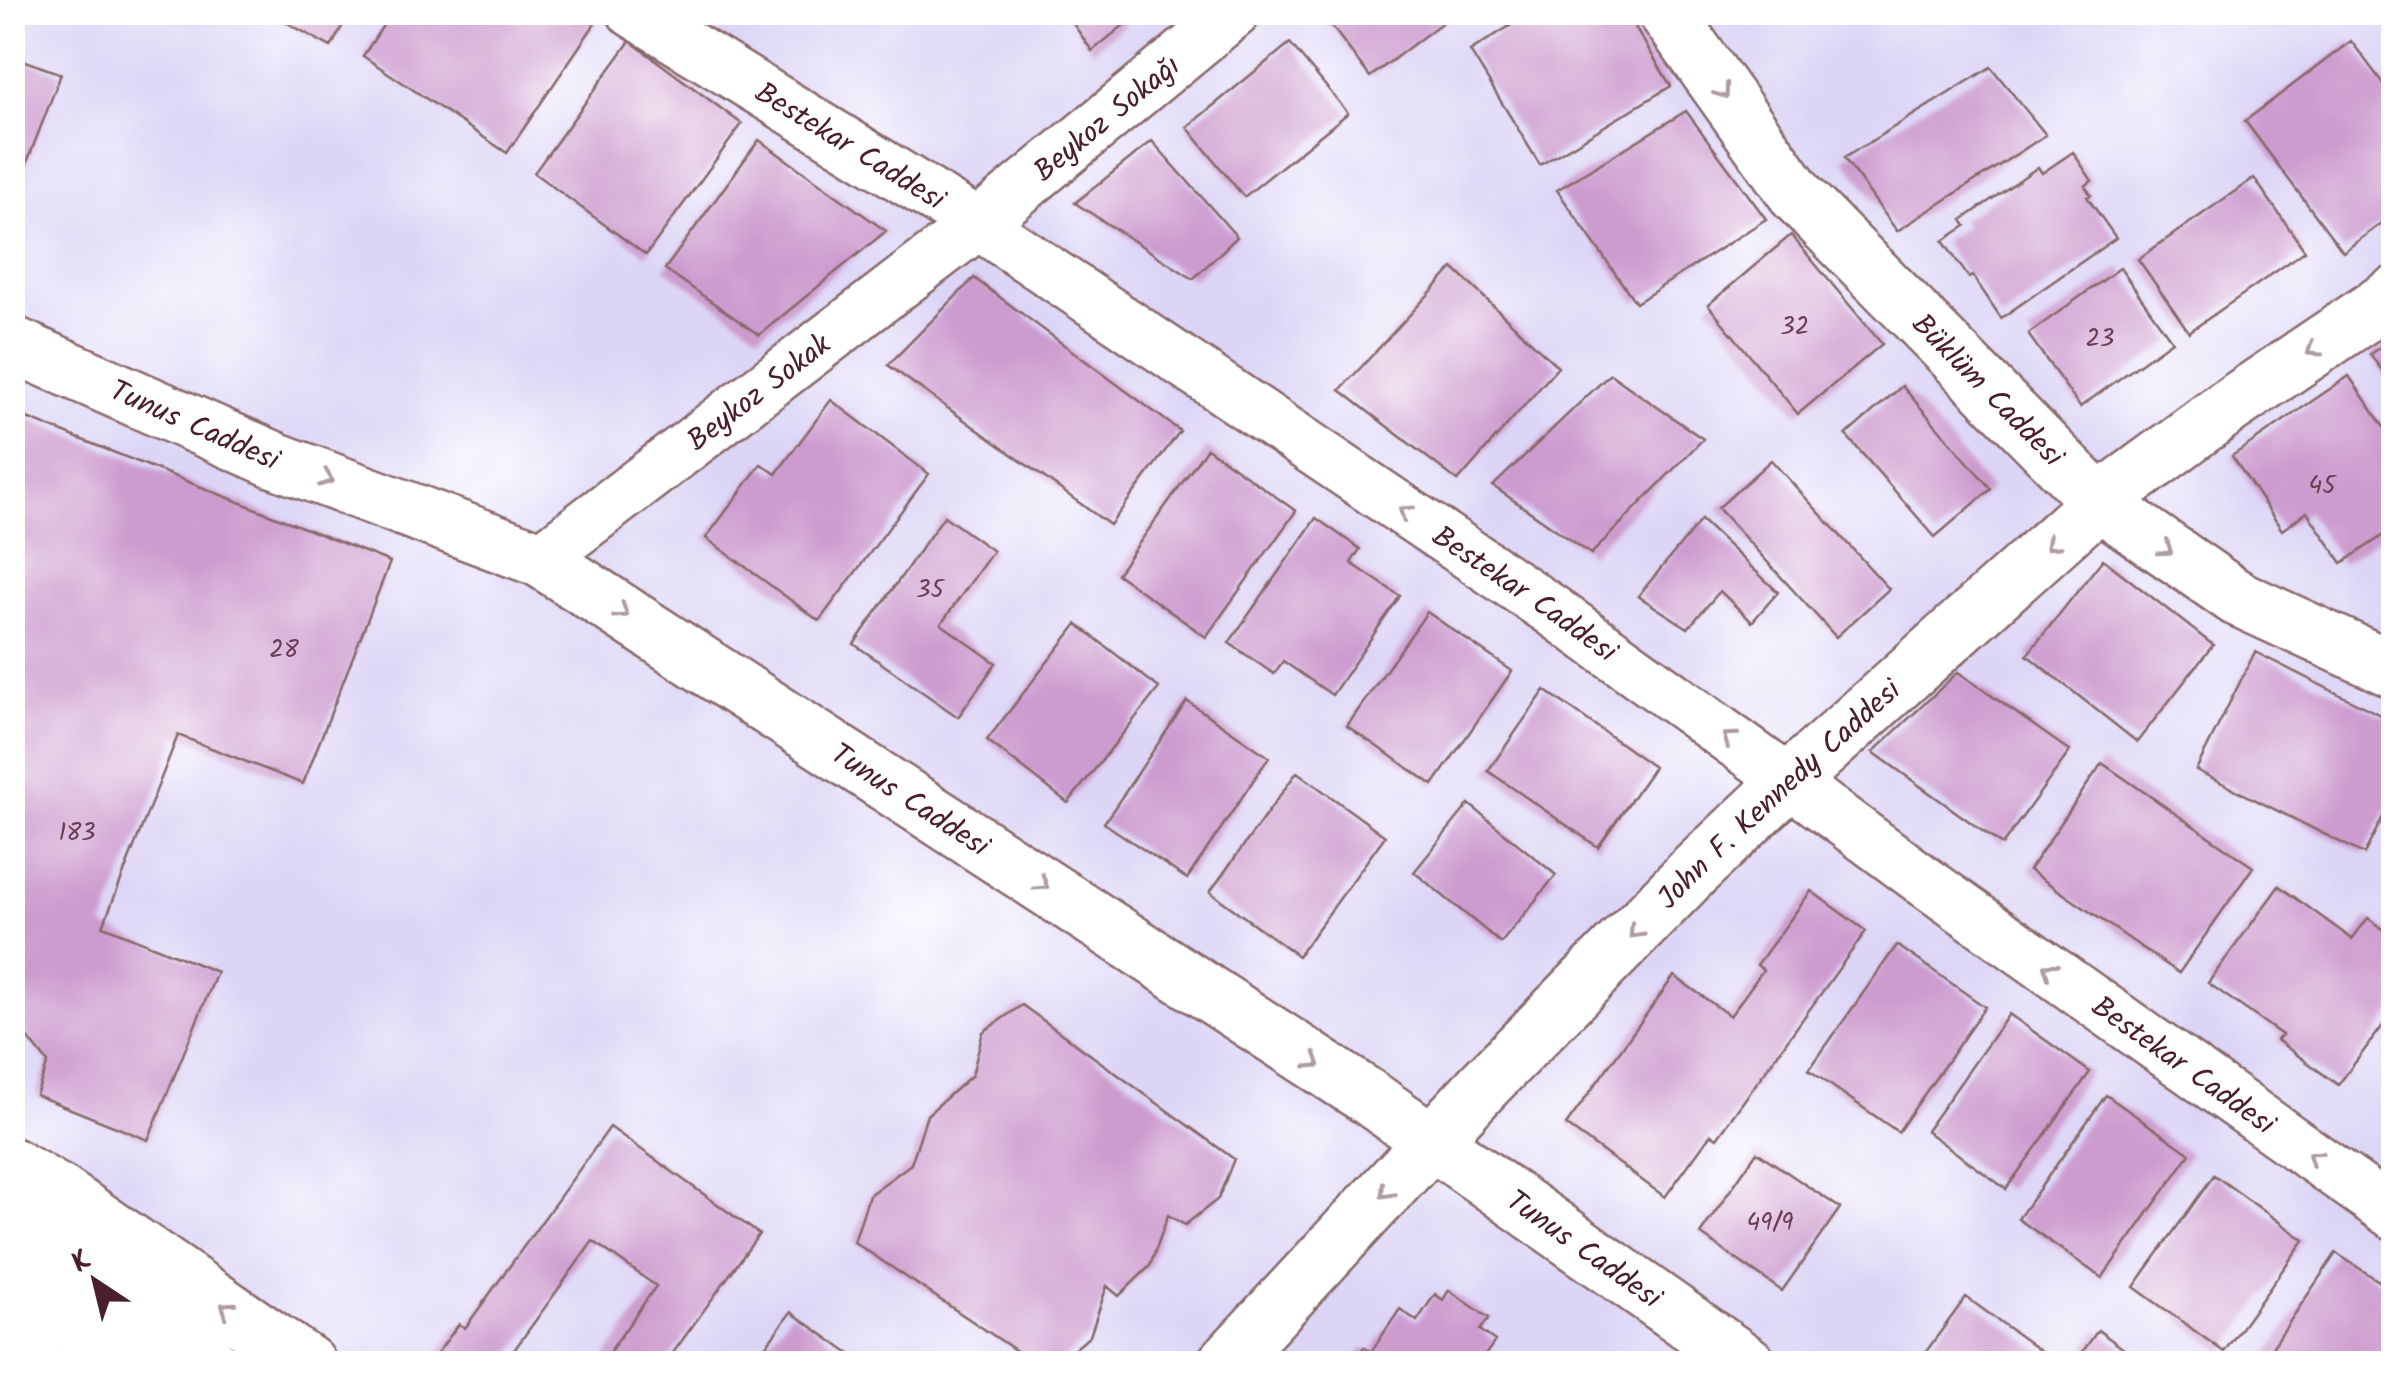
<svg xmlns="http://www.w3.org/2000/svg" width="2406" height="1376" viewBox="0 0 2406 1376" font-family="Kalam,sans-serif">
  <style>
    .built { fill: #ddd5f6 }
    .building { fill: #cd9ccf }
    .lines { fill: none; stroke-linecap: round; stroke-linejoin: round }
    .street-casing { stroke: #876769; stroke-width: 55 }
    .secondary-casing { stroke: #876769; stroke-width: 60 }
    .primary-casing { stroke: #876769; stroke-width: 60 }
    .street { stroke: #fff; stroke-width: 50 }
    .secondary { stroke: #fff; stroke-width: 55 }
    .primary { stroke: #fff; stroke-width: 55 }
    .oneway { stroke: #ae9aa0 }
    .labels { text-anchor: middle; stroke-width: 8; stroke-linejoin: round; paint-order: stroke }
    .number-label { font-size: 25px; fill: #6b3e54 }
    .street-label { font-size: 30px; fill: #4a1f2b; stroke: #fff }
  </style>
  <rect width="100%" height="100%" fill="#fff"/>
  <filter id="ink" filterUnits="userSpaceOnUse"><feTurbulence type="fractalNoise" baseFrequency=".01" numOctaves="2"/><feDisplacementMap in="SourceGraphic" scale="20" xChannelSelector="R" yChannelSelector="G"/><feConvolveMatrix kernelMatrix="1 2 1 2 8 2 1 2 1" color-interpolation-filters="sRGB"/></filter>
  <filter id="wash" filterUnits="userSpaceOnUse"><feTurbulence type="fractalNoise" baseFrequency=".0048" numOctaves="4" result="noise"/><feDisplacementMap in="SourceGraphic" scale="40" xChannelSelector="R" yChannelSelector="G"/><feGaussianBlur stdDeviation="2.25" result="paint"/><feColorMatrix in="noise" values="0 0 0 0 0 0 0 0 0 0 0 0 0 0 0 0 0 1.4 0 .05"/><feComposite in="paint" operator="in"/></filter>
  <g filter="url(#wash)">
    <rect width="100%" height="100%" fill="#f8ecdb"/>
    <path class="built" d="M12 13H2393V1363H36L12 1348Z"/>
    <g id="blocks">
      <path class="building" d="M268 12H350L331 47Z
        M392 12H581L596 22 507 153 363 56Z
        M1065 12H1140L1092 51Z
        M1321 12H1456L1370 77Z
        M1532 12H1626L1671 86 1540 165 1470 51Z
        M630 41 742 124 646 255 534 173Z
        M2351 41 2394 98V214L2343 252 2245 121Z
        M1290 43 1348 113 1244 197 1187 127Z
        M12 56 61 74 13 199H12Z
        M1991 67 2046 135 1897 231 1844 158Z
        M1686 111 1766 219 1636 303 1557 190Z
        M759 140 886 231 759 335 665 269Z
        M1152 141 1237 237 1193 279 1075 203Z
        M2073 152 2092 181 2085 186 2091 195 2087 197 2116 238 2001 318 1973 276 1969 278 1943 241 1966 226 1962 220 2038 167 2042 173Z
        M2254 178 2305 251 2189 332 2138 259Z
        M1791 235 1882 344 1798 414 1708 305Z
        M1453 268 1558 367 1458 481 1340 390Z
        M2120 268 2172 341 2080 407 2028 334Z
        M974 278 1180 431 1110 525 888 365Z
        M2394 337V387L2370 354Z
        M1610 374 1703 439 1591 554 1493 486Z
        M2349 376 2394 442V528L2342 563 2307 512 2282 530 2232 456Z
        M1902 386 1991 489 1935 537 1846 435Z
        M831 400 929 474 819 621 706 538 761 464 776 474Z
        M12 412 390 562 303 784 178 735 103 926 217 972 148 1140 36 1095 48 1063 12 1017Z
        M1207 448 1296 511 1206 637 1117 574Z
        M1771 460 1889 589 1836 637 1718 508Z
        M944 516 993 551 941 624 996 663 958 717 854 644Z
        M1316 518 1360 549 1351 563 1400 596 1332 695 1283 661 1274 674 1229 643Z
        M1701 520 1778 592 1752 622 1720 591 1688 628 1638 596Z
        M2103 559 2213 645 2137 742 2027 655Z
        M1427 612 1512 671 1433 785 1347 726Z
        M1077 624 1159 688 1068 803 987 740Z
        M2255 652 2394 722V795L2364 854 2196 770Z
        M1958 672 2070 751 2002 845 1873 752Z
        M1545 690 1654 767 1598 847 1488 771Z
        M1187 701 1269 757 1187 879 1104 823Z
        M2102 763 2253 867 2179 973 2029 870Z
        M1297 772 1385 836 1298 956 1210 892Z
        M1469 804 1556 875 1501 943 1414 872Z
        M2279 886 2352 939 2368 918 2394 937V1011L2338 1085 2277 1040 2282 1035 2208 983Z
        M1811 891 1866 931 1717 1138 1711 1134 1665 1197 1566 1125 1674 976 1730 1016 1763 970 1757 965Z
        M1897 945 1985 1007 1898 1132 1809 1070Z
        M1022 1005 1234 1159 1218 1199 1185 1225 1168 1215 1150 1266 1119 1296 1107 1286 1090 1336 1057 1364H1036L854 1242 869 1195 911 1164 927 1115 972 1075 983 1032Z
        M2009 1014 2090 1072 2006 1189 1926 1131Z
        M2106 1095 2190 1154 2102 1278 2018 1219Z
        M610 1127 759 1234 665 1364H601L656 1286 593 1241 504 1364H445L435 1356 459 1324 465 1328Z
        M1757 1152 1840 1208 1782 1291 1700 1234Z
        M2214 1175 2304 1240 2224 1352 2134 1287Z
        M2336 1253 2394 1291V1357L2389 1364H2261Z
        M1449 1290 1489 1318 1480 1330 1495 1341 1479 1364H1352L1364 1347 1371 1352 1400 1309 1417 1321 1435 1294 1443 1300Z
        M1966 1297 2046 1355 2040 1364H1917Z
        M791 1312 864 1364H752Z
        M2098 1330 2144 1364H2074Z"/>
    </g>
  </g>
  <g filter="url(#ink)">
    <use href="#blocks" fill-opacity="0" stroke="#876769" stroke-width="2.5"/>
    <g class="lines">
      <defs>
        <g id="street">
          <path id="s1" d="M633 12 978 224 1550 609 1789 781 1920 878 2394 1214"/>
          <path id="s2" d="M540 559 978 224 1235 12"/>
        </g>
        <g id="secondary">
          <path id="s3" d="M1666 12 1798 197 2099 502 2237 598 2394 670"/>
          <path id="s4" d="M12 344 275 460 540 559 1370 1098 1748 1364"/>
          <path id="s5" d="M1225 1364 1484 1085 1692 873 1789 781 2099 502 2228 407 2394 295"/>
        </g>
        <path id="primary" d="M12 1166 61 1194 308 1364
          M12 1221 211 1364
          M12 1284 127 1364
          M12 1348 36 1364"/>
      </defs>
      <use href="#street" class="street-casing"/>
      <use href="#secondary" class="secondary-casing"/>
      <use href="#primary" class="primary-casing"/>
      <use href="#street" class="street"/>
      <use href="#secondary" class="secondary"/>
      <use href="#primary" class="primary"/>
    </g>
    <defs><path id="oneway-chevron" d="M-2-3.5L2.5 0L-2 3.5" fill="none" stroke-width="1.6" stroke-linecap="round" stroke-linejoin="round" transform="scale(2.5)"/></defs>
    <g class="oneway">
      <use href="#oneway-chevron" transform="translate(1723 92) rotate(54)"/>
      <use href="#oneway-chevron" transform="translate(2313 350) rotate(146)"/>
      <use href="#oneway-chevron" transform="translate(327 479) rotate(21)"/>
      <use href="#oneway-chevron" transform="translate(1405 512) rotate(-146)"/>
      <use href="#oneway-chevron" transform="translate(2052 544) rotate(138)"/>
      <use href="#oneway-chevron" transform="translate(2166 549) rotate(35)"/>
      <use href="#oneway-chevron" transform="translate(622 612) rotate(33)"/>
      <use href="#oneway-chevron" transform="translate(1729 738) rotate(-144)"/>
      <use href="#oneway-chevron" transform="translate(1042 884) rotate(33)"/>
      <use href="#oneway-chevron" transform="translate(1635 932) rotate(134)"/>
      <use href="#oneway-chevron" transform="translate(2049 969) rotate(-145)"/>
      <use href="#oneway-chevron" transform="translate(1314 1062) rotate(33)"/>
      <use href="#oneway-chevron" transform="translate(2314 1157) rotate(-144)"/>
      <use href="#oneway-chevron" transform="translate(1386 1192) rotate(133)"/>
      <use href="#oneway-chevron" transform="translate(227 1308) rotate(-145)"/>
    </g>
  </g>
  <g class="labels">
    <g class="number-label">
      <text x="1795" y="334">32</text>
      <text x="2100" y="346">23</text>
      <text x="2322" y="493">45</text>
      <text x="930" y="597">35</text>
      <text x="284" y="657">28</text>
      <text x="77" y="840">183</text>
      <text x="1770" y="1230">49/9</text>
    </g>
    <g class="street-label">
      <text dy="10" stroke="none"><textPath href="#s2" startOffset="718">Beykoz Sokağı</textPath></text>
      <text dy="10" stroke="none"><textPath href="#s1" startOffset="255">Bestekar Caddesi</textPath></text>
      <text dy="10" stroke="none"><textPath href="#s3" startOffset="498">Büklüm Caddesi</textPath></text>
      <text dy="10" stroke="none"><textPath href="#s2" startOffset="275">Beykoz Sokak</textPath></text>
      <text dy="10" stroke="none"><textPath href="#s4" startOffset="200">Tunus Caddesi</textPath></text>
      <text dy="10" stroke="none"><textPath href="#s1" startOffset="1065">Bestekar Caddesi</textPath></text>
      <text dy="10" stroke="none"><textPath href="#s5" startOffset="795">John F. Kennedy Caddesi</textPath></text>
      <text dy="10" stroke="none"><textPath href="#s4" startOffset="1012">Tunus Caddesi</textPath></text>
      <text dy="10" stroke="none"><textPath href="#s1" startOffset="1875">Bestekar Caddesi</textPath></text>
      <text dy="10" stroke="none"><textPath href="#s4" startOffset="1822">Tunus Caddesi</textPath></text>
    </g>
  </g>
  <rect width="2406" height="1376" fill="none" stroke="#fff" stroke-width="50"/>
  <g transform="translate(95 1281) rotate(325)" stroke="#ffffff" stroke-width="8" paint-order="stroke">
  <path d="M0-8L18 38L0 25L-18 38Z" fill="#4a1f2b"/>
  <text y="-15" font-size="28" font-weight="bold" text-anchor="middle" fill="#4a1f2b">K</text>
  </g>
</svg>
